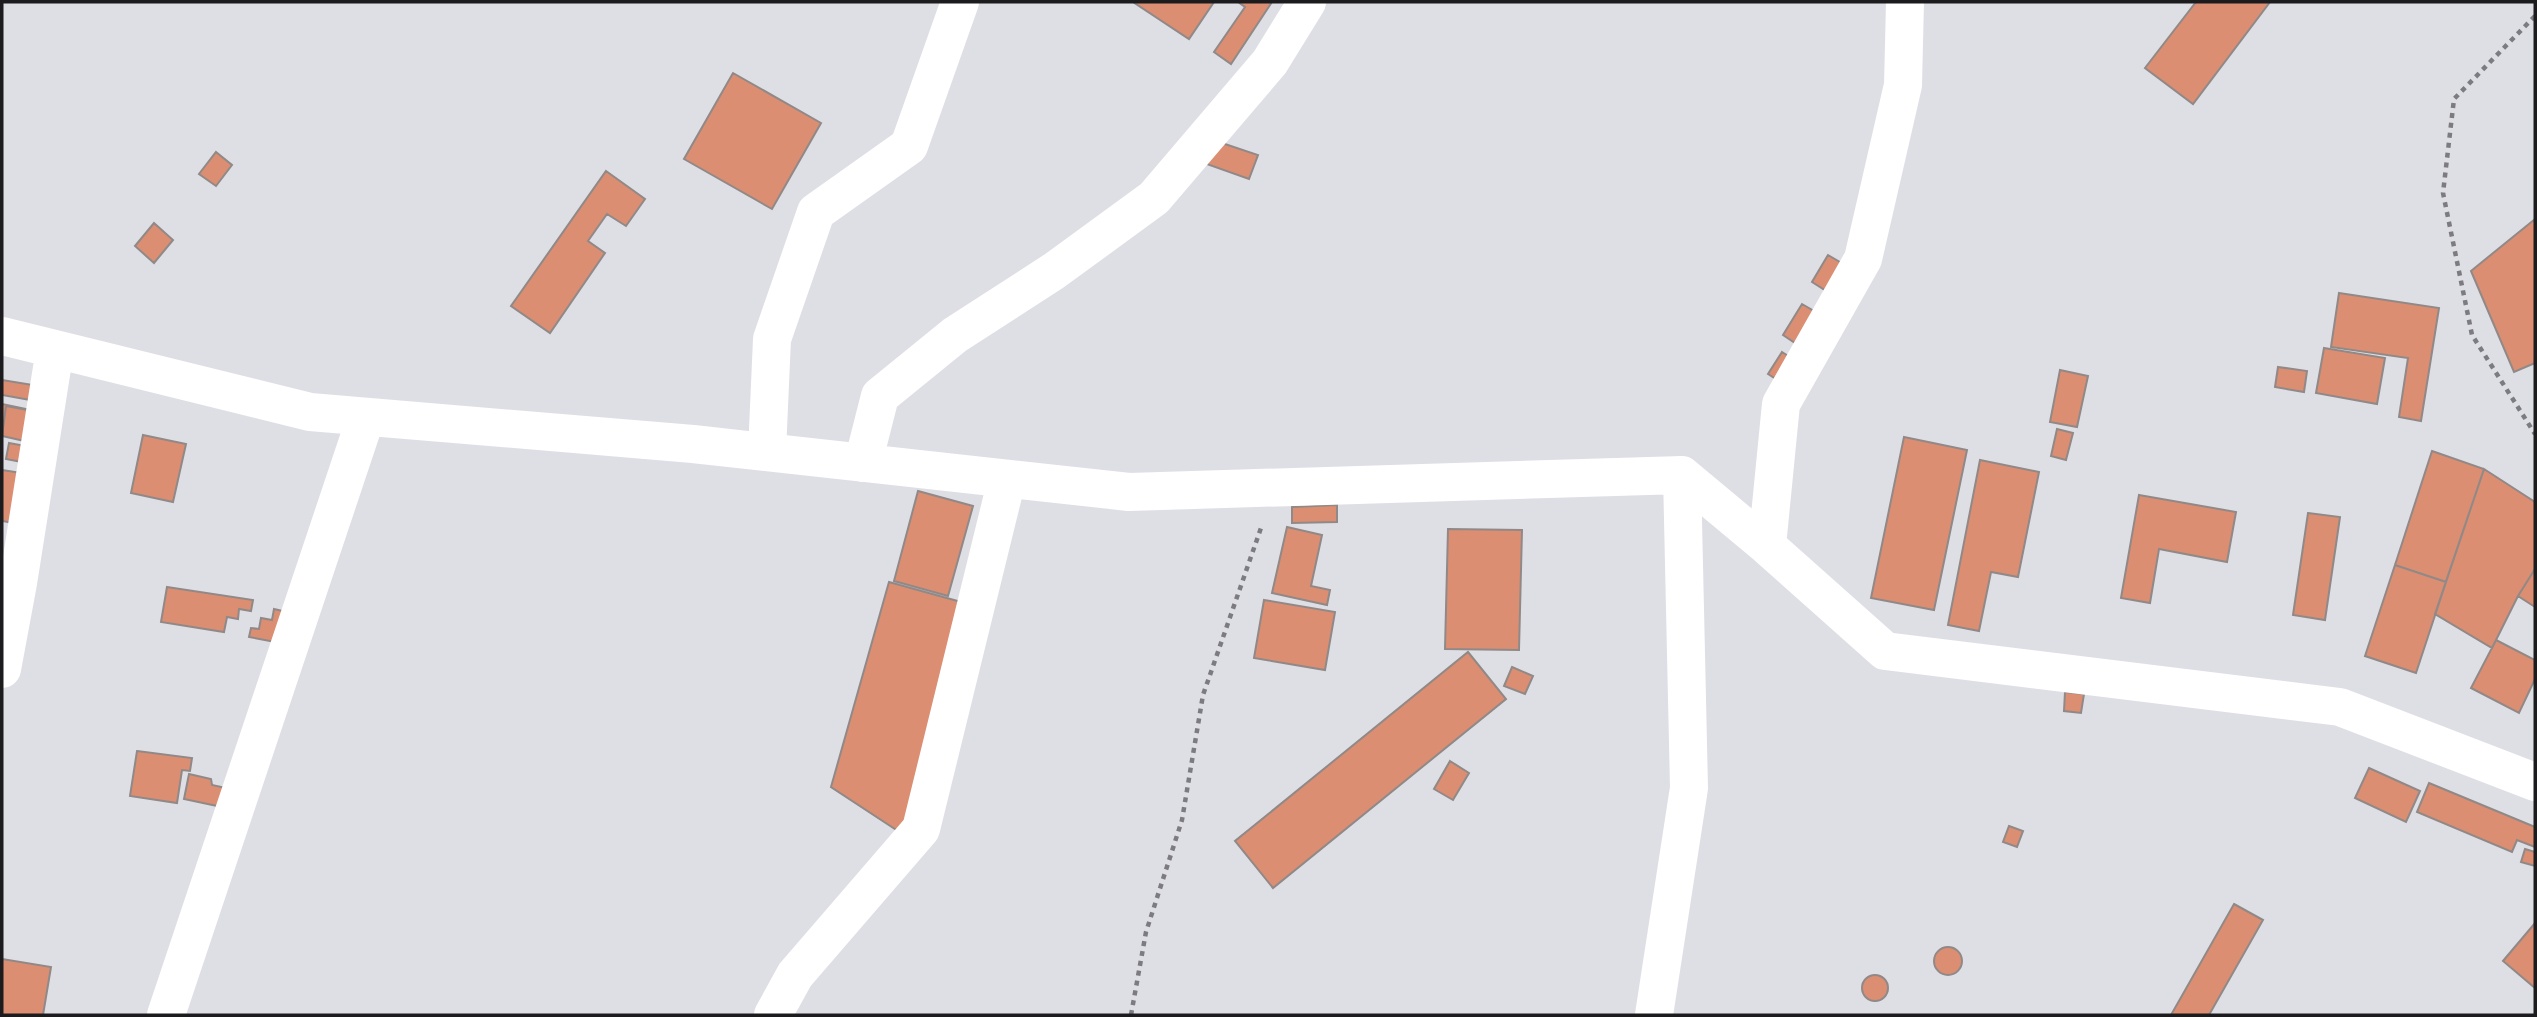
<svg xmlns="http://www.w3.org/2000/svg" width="2537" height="1017" viewBox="0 0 2537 1017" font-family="'Source Sans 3',sans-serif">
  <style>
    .building { fill: #dc8e72; stroke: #908987; stroke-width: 2 }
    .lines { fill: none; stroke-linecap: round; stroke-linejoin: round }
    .path { stroke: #7c7c80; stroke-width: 4.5; stroke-dasharray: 5 5; stroke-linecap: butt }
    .minor { stroke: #fff; stroke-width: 38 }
  </style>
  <rect width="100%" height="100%" fill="#dedee5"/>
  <path class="building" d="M1133 2H1214L1189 39Z
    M1238 2H1272L1231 64 1214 52 1245 7Z
    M2196 2H2270L2193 104 2145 68Z
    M733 73 821 123 772 209 684 159Z
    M1210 139 1258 155 1249 179 1201 162Z
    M216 152 232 165 216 186 199 174Z
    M606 171 645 199 626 226 607 214 588 241 605 253 550 333 511 306Z
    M2535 219V363L2514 372 2471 271Z
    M154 223 173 240 154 263 135 246Z
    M1828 255 1845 265 1828 292 1812 282Z
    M2339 293 2439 308 2421 421 2399 417 2408 358 2331 347Z
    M1802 304 1821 315 1801 347 1783 335Z
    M2324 348 2385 358 2377 404 2316 393Z
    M1782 352 1801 364 1787 386 1768 374Z
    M2278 367 2307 371 2304 392 2275 387Z
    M2060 370 2088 376 2077 427 2050 422Z
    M2 380 39 386 36 401 2 395Z
    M2 404 45 413 38 444 2 436Z
    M6 406 44 413 38 444 2 436Z
    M2057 429 2073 433 2066 460 2051 456Z
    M143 435 186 444 173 502 131 493Z
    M1904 437 1967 450 1934 610 1871 598Z
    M9 443 31 447 27 463 6 459Z
    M2432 451 2484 469 2446 582 2395 565Z
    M1980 460 2039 472 2018 577 1991 572 1979 631 1948 625Z
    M2484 469 2535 502V569L2518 596 2492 648 2435 614Z
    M2 470 22 473 14 523 2 521Z
    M918 491 973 506 948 596 894 581Z
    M2139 495 2236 512 2227 562 2159 549 2150 603 2121 598Z
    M1337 505V522L1292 523V507Z
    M2308 513 2340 517 2325 620 2293 615Z
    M1287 527 1322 535 1311 586 1330 590 1327 605 1272 593Z
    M1448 529 1522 530 1519 650 1445 649Z
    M2395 565 2446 582 2416 673 2365 656Z
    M2535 569V607L2518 596Z
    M889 582 972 605 907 837 831 787Z
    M167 587 253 600 251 611 239 609 238 619 227 617 224 632 161 622Z
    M1264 600 1335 612 1325 670 1254 658Z
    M274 609 287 612 281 643 249 637 251 628 259 629 261 618 272 620Z
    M2496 640 2535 660V679L2519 713 2471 688Z
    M1468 652 1506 699 1273 888 1235 841Z
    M1512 667 1533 676 1525 694 1504 686Z
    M2065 692 2084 694 2081 713 2064 711Z
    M137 751 192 758 190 771 182 770 177 803 130 796Z
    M1450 761 1469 773 1453 800 1434 789Z
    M2369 768 2420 791 2406 822 2355 798Z
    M189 774 211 779 212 785 226 788 222 807 184 799Z
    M2429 783 2535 827V847L2517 840 2512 852 2417 812Z
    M2009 826 2023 831 2017 847 2003 842Z
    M2525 849 2535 852V866L2521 862Z
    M2234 904 2263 920 2209 1015H2171Z
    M2535 923V988L2503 961Z
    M1934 961a14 14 0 1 1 28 0a14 14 0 1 1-28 0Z
    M2 959 51 967 43 1015H2Z
    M1862 988a13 13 0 1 1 26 0a13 13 0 1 1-26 0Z"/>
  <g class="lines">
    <path class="path" d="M2535 16 2454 99 2443 193 2472 335 2535 434
      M1131 1015 1146 932 1182 820 1203 695 1262 525"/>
    <path class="minor" d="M2 336 310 412 693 444 1129 492 1682 475 1767 546 1885 651 2340 707 2535 782
      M767 452 772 339 816 212 909 146 960 2
      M863 463 880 396 955 335 1054 271 1154 198 1270 62 1307 2
      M1767 546 1781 404 1863 259 1903 85 1905 2
      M2 669 18 583 55 349
      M166 1015 366 417
      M773 1015 795 975 921 829 1007 479
      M1654 1015 1689 788 1682 475"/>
  </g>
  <rect width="2537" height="1017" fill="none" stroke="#1c1c1e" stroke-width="7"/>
</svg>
